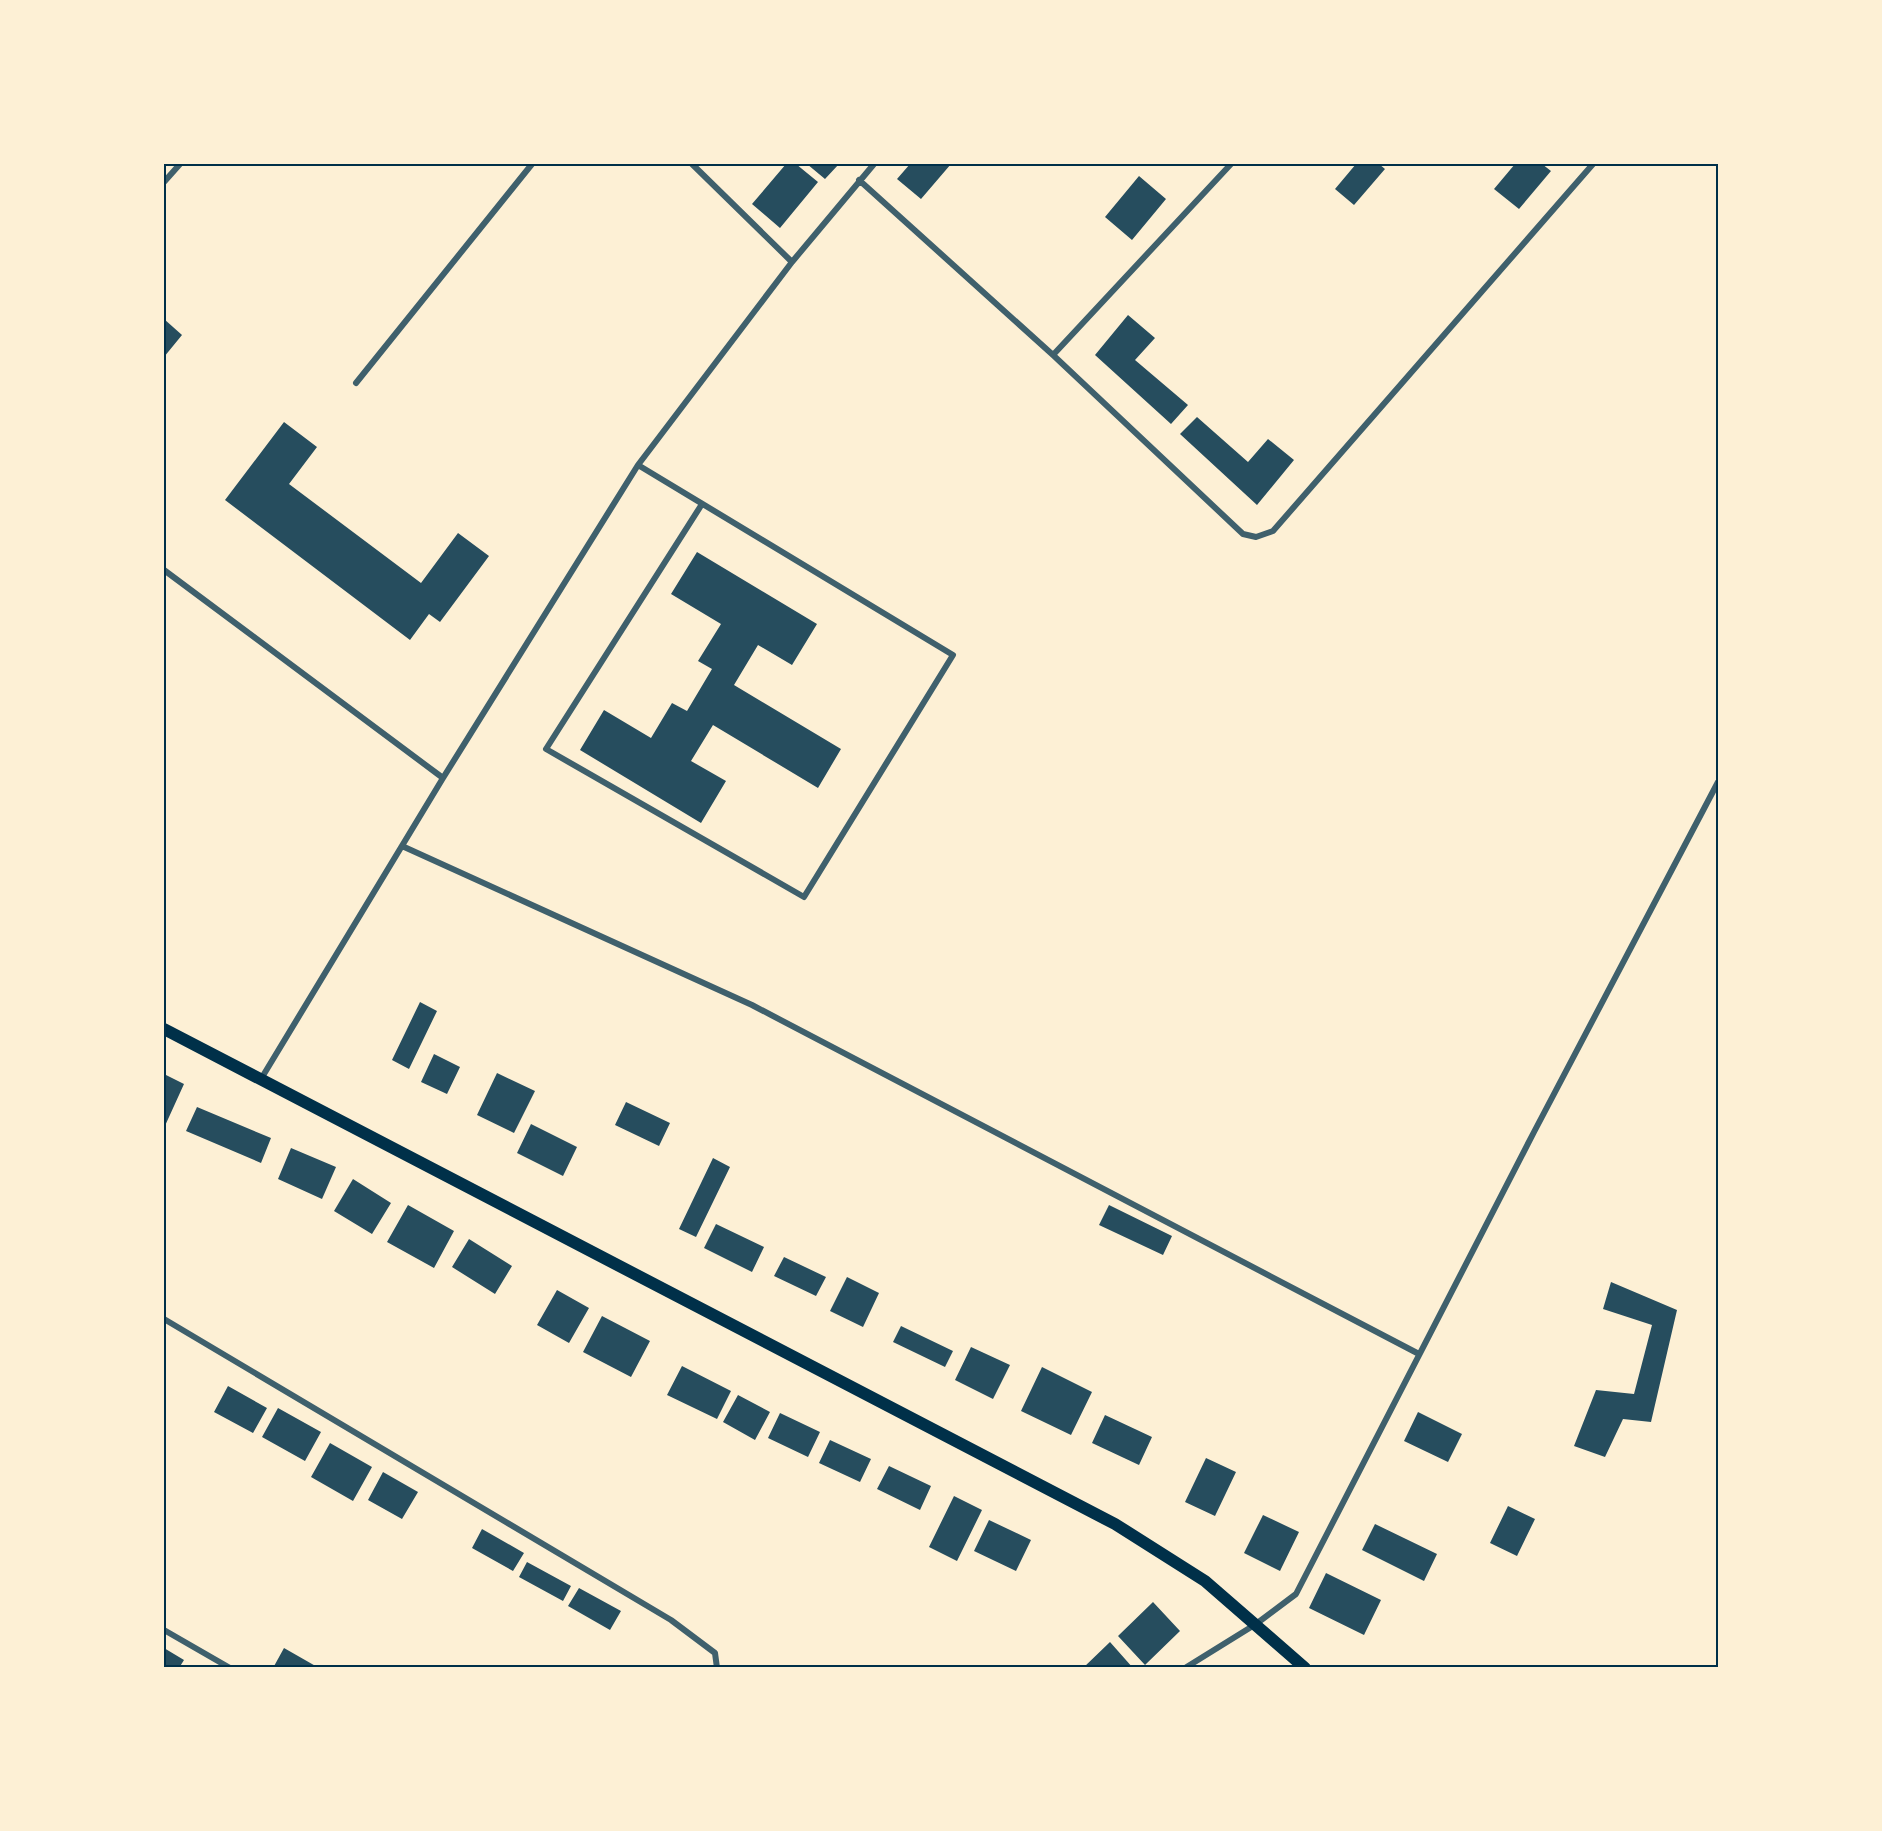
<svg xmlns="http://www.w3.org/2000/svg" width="1882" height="1831" viewBox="0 0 1882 1831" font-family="'Fira Sans',sans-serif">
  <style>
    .building { fill: #264d5e }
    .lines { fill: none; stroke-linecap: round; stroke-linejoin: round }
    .minor { stroke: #3f606c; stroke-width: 6 }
    .secondary { stroke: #003049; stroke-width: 12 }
    .neatline { fill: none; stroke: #003049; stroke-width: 2 }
  </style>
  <rect width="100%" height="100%" fill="#fdf0d5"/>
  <path class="building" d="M786 164H796L818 182 780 228 752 204Z
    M807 164H839L825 179Z
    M910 164H951L921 199 897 179Z
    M1356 164H1379L1385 169 1354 205 1335 189Z
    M1515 164H1542L1551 171 1519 209 1494 189Z
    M1139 176 1166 199 1132 240 1105 217Z
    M1128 315 1155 338 1135 360 1188 405 1171 424 1095 355Z
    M164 319 182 335 164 357Z
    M1197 417 1248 462 1268 439 1294 460 1257 505 1180 434Z
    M284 422 317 447 289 484 421 583 458 533 489 556 440 622 429 614 410 640 225 500Z
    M697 552 817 624 792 665 758 645 734 685 841 749 818 788 713 725 691 761 726 781 701 823 580 750 604 710 651 738 672 703 687 711 712 669 698 661 721 624 671 594Z
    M420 1002 437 1011 409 1069 392 1060Z
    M434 1054 460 1067 447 1094 421 1082Z
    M497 1073 535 1091 514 1133 477 1115Z
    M164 1074 184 1084 164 1128Z
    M626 1102 670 1123 659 1146 615 1125Z
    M197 1107 271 1138 261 1163 186 1131Z
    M531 1124 577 1147 563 1176 517 1153Z
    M291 1148 336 1167 322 1199 278 1179Z
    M713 1158 730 1167 696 1237 679 1229Z
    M353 1179 391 1203 372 1234 334 1211Z
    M408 1205 454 1231 434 1268 387 1242Z
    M1109 1205 1172 1236 1163 1255 1099 1225Z
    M716 1224 764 1247 752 1272 704 1248Z
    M469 1239 512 1266 495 1294 452 1267Z
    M784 1257 826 1277 816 1296 774 1276Z
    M847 1277 879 1293 863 1327 830 1311Z
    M1611 1282 1677 1310 1651 1422 1623 1419 1605 1457 1574 1446 1596 1390 1634 1394 1652 1325 1603 1309Z
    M557 1290 589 1308 569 1343 537 1325Z
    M602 1316 650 1341 631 1377 583 1352Z
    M901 1326 953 1351 945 1367 893 1342Z
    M971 1347 1010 1365 993 1399 955 1380Z
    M682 1366 731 1391 717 1419 667 1395Z
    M1042 1367 1092 1392 1071 1435 1021 1411Z
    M228 1386 267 1408 253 1433 214 1412Z
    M738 1395 770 1412 755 1440 723 1422Z
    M278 1408 321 1432 305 1461 262 1437Z
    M1418 1412 1462 1434 1448 1462 1404 1441Z
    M780 1413 820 1432 808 1457 768 1438Z
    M1105 1415 1152 1437 1139 1465 1092 1443Z
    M830 1440 871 1459 860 1482 819 1463Z
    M330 1443 372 1467 353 1501 311 1477Z
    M1206 1458 1236 1472 1215 1516 1185 1502Z
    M889 1466 931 1486 920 1510 877 1489Z
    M383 1472 418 1492 402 1519 368 1500Z
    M954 1496 982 1510 957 1561 929 1547Z
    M1508 1506 1535 1519 1517 1556 1490 1543Z
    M1263 1515 1299 1532 1280 1571 1244 1553Z
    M989 1520 1031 1540 1016 1571 974 1551Z
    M1375 1524 1437 1554 1424 1581 1362 1550Z
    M482 1529 524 1553 513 1571 472 1548Z
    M527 1562 571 1586 563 1601 519 1577Z
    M1326 1573 1381 1600 1364 1635 1309 1608Z
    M579 1588 621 1611 610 1630 568 1606Z
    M1153 1602 1180 1631 1145 1665 1118 1636Z
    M1110 1642 1133 1668H1083Z
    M164 1648 184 1660 179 1668H164Z
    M284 1648 319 1668H273Z"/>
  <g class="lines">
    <path class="minor" d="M692 164 792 262
      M859 180 1053 355 1243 534 1256 537 1273 531 1593 164
      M164 182 180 164
      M1053 355 1231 164
      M356 383 532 164
      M638 465 953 655 804 897 546 749 702 504
      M164 570 443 778
      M402 846 752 1005 1419 1354
      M261 1079 443 778 638 465 792 262 874 164
      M164 1319 671 1620 715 1653 717 1668
      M164 1630 230 1668
      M1185 1668 1256 1624 1296 1594 1534 1132 1718 782"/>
    <path class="secondary" d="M164 1029 1115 1524 1205 1581 1305 1668"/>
  </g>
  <rect width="1882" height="1831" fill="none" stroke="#fdf0d5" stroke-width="330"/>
  <rect x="165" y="165" width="1552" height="1501" class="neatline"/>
</svg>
